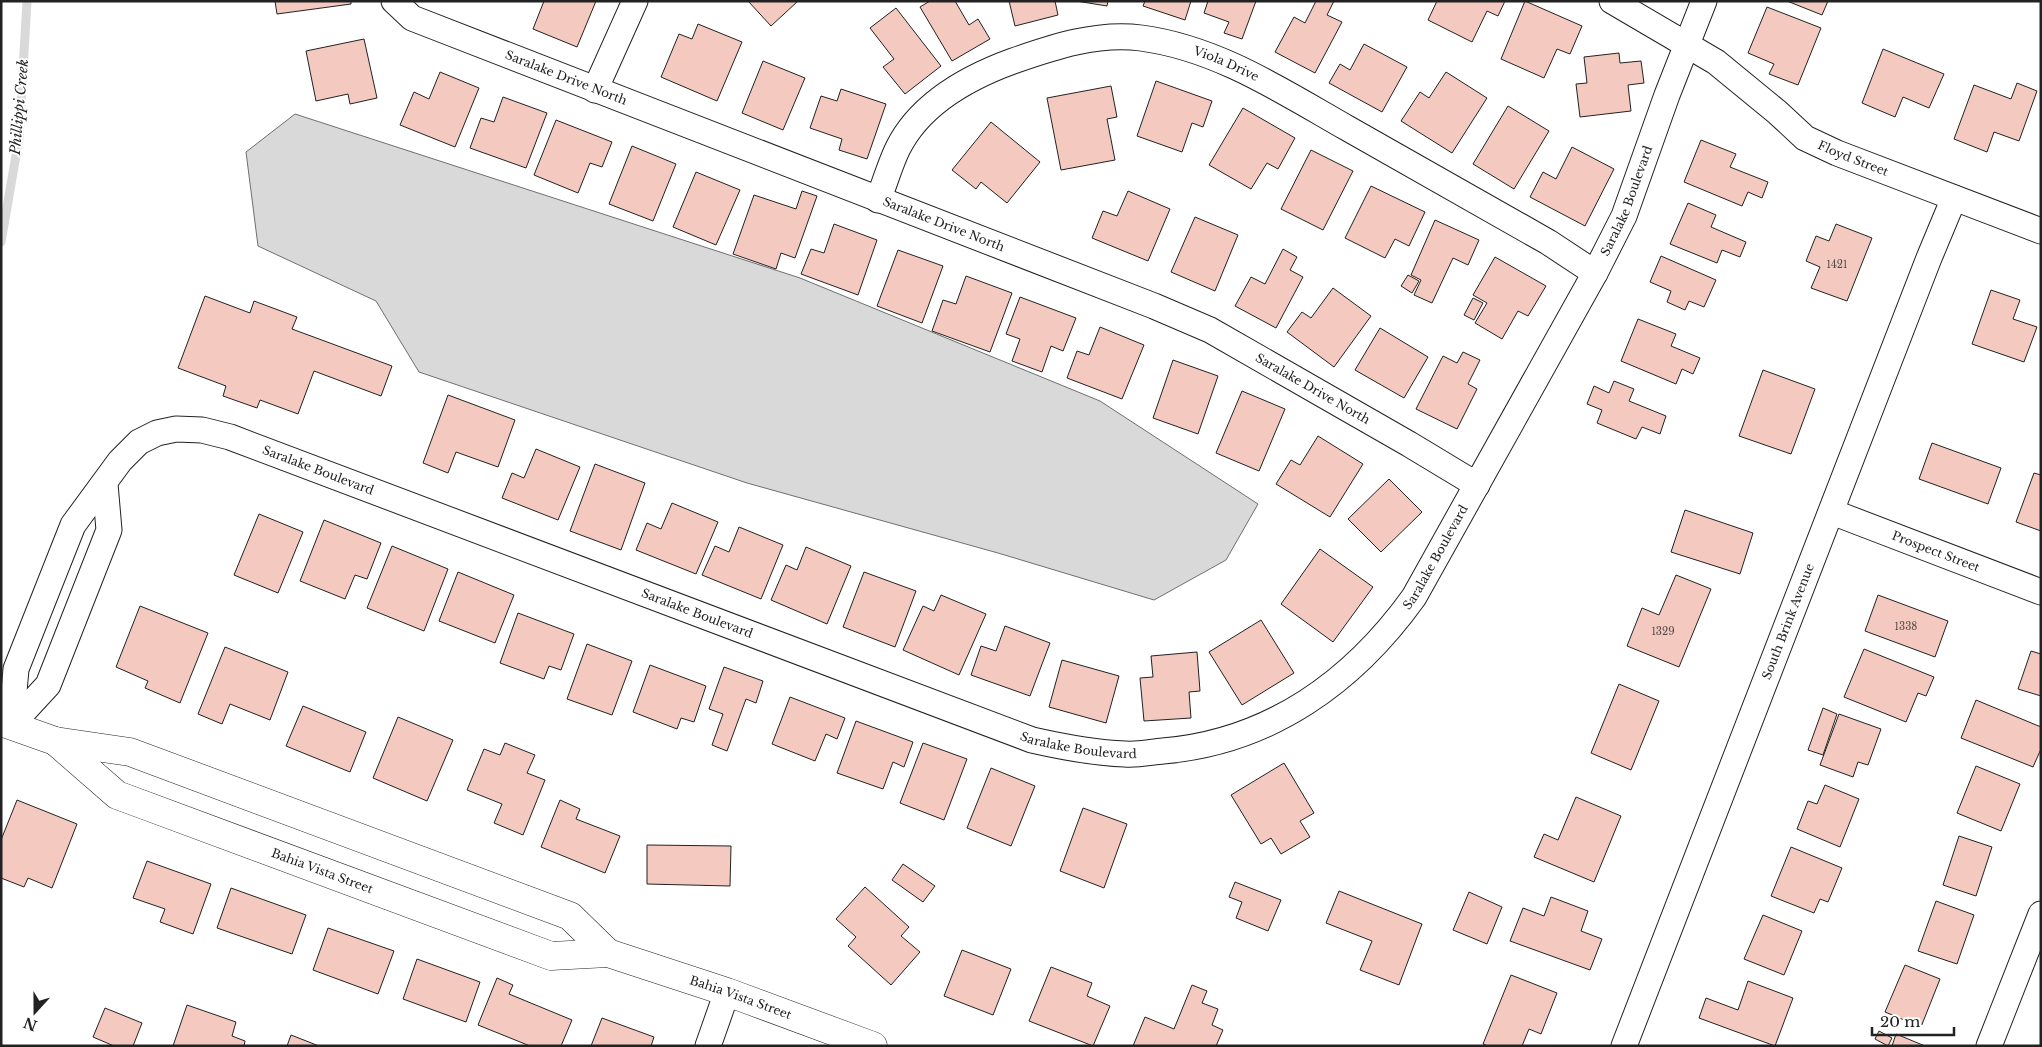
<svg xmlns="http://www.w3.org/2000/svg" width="2042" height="1047" viewBox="0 0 2042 1047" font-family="'Libre Baskerville',serif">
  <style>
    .water { fill: #d9d9d9; stroke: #6f6f6f }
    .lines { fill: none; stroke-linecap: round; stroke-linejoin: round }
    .stream { stroke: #d9d9d9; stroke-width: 9 }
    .building { fill: #f3c9c0; stroke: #222 }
    .street-casing { stroke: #222; stroke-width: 27 }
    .secondary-casing { stroke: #222; stroke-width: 29 }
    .street { stroke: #fff; stroke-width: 25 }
    .secondary { stroke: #fff; stroke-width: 28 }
    .labels { text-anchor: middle; stroke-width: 4; stroke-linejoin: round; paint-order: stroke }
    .number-label { font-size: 10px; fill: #564c4a }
    .street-label { font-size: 12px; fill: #222; stroke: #fff }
    .water-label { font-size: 14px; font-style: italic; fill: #222; stroke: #fff }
  </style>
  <rect width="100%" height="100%" fill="#fff"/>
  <path class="water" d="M295 114 800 278 1100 401 1258 504 1226 560 1154 600 998 553 747 483 419 372 376 301 258 246 246 152Z"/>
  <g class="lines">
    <path class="stream" d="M1 242 19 138 27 1"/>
  </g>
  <path class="building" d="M275 1H351V4L277 14Z
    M544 1H596L577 47 533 29Z
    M748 1H798L771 26Z
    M930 1H955L969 25 978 19 990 39 952 61 920 7Z
    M1009 1H1055L1058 15 1015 26Z
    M1076 1H1108L1107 6Z
    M1145 1H1191L1185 20 1143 6Z
    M1208 1H1256L1242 39 1224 33 1229 22 1204 13Z
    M1316 1H1334L1327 15 1342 22 1315 73 1275 52 1294 17 1305 23Z
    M1437 1H1505L1498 16 1487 11 1472 42 1428 20Z
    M1525 1 1582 26 1570 54 1557 49 1544 78 1501 59Z
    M1787 1H1828L1822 15Z
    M1767 7 1821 28 1798 85 1769 74 1774 64 1748 53Z
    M896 8 941 66 905 94 883 67 894 59 870 28Z
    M698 24 742 42 717 101 661 77 679 34 692 39Z
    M364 39 377 98 350 104 348 94 316 101 306 51Z
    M1364 44 1407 67 1382 112 1329 83 1340 64 1350 70Z
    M1883 49 1944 74 1929 108 1903 97 1895 117 1862 103Z
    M1619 53 1620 63 1641 61 1644 83 1628 85 1631 111 1580 117 1576 84 1587 83 1584 57Z
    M763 61 805 78 783 130 742 113Z
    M440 72 479 88 455 147 400 125 414 92 429 99Z
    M1446 72 1487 98 1452 153 1401 121 1420 92 1429 98Z
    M1156 81 1212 101 1203 127 1192 123 1182 152 1137 136Z
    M2017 83 2037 91 2019 141 1994 132 1987 152 1954 139 1974 85 2011 99Z
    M1111 86 1117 117 1107 119 1115 160 1061 170 1047 98Z
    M841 89 886 104 867 159 839 150 842 139 810 128 821 96 837 101Z
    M503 97 547 113 526 168 470 148 481 118 494 122Z
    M1508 106 1549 131 1514 189 1473 164Z
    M1243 108 1295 138 1278 169 1267 163 1251 189 1209 165Z
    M556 120 612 142 602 167 590 163 578 193 534 175Z
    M991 122 1040 162 1007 203 981 182 976 189 952 170Z
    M1701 140 1736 154 1730 167 1768 182 1762 198 1748 192 1742 206 1684 182Z
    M632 146 676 164 653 221 609 204Z
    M1572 147 1614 169 1585 226 1530 197 1543 172 1556 179Z
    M1311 150 1353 171 1323 230 1281 209Z
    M696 172 740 190 716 245 673 227Z
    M1371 186 1425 212 1409 246 1395 239 1385 258 1345 238Z
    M802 191 817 196 795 258 781 253 776 269 733 254 754 195 796 209Z
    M1128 191 1170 209 1148 261 1092 238 1103 211 1117 216Z
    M1688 203 1716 215 1711 227 1746 242 1740 257 1722 250 1717 263 1670 244Z
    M1195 217 1238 235 1215 291 1171 272Z
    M1435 220 1479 240 1468 265 1453 258 1432 303 1414 295 1421 280 1411 275Z
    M834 224 877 240 858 295 801 274 811 249 824 253Z
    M1836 224 1872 238 1847 301 1811 288 1820 267 1806 261 1816 236 1829 241Z
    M1283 249 1297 257 1290 270 1303 277 1276 328 1235 306 1251 277 1265 284Z
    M898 250 943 266 922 323 877 306Z
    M1661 256 1716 280 1704 307 1689 301 1685 310 1667 302 1671 291 1650 282Z
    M1495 257 1546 286 1528 316 1518 311 1502 339 1475 323 1487 303 1473 295Z
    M1408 275 1419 281 1412 293 1401 286Z
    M966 276 1012 293 990 352 932 331 943 300 956 304Z
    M1333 288 1371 316 1334 367 1287 332 1302 312 1311 318Z
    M1991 290 2020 300 2013 319 2037 327 2024 362 1972 344Z
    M205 296 250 313 254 301 297 317 292 329 392 366 381 396 314 371 298 414 260 400 257 408 223 396 226 386 178 368Z
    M1020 297 1076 318 1063 351 1051 346 1042 372 1012 361 1020 339 1006 334Z
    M1473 298 1483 303 1474 320 1464 315Z
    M1638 319 1676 334 1671 346 1700 358 1693 374 1682 369 1676 384 1621 361Z
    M1100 327 1144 345 1122 399 1067 378 1077 351 1089 355Z
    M1380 328 1428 357 1404 398 1355 370Z
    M1463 352 1480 360 1468 384 1477 389 1457 429 1416 409 1443 356 1457 363Z
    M1173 360 1218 376 1198 434 1153 418Z
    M1763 370 1815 389 1791 454 1739 436Z
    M1614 381 1634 389 1629 401 1666 416 1660 434 1642 427 1636 439 1597 423 1602 410 1587 404 1594 386 1609 393Z
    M1242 391 1285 409 1259 471 1216 453Z
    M448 395 515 420 498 467 456 452 448 473 423 463Z
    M1318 436 1363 464 1330 517 1276 484 1291 460 1300 465Z
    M1932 443 2001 468 1988 504 1919 479Z
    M536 449 580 467 558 520 502 498 512 473 524 478Z
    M595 464 645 483 621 550 570 531Z
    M2034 473 2041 475V531L2016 522Z
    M1389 479 1422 512 1381 552 1348 519Z
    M672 503 718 522 696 574 636 550 647 523 661 529Z
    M1685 510 1753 533 1740 574 1671 552Z
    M259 514 303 532 278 593 234 575Z
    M324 520 381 543 367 579 355 575 345 599 300 581Z
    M739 527 783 545 761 599 702 575 715 546 729 552Z
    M392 546 448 569 424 631 367 608Z
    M806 547 851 566 827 624 771 600 786 565 797 570Z
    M1320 549 1373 587 1333 642 1281 604Z
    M458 572 514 595 495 643 439 621Z
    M864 572 916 591 895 647 843 627Z
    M1676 575 1711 589 1679 667 1627 646 1642 608 1659 615Z
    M941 595 986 614 959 675 903 650 923 606 934 611Z
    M1878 595 1948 621 1935 657 1865 631Z
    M140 606 208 633 180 703 145 688 148 681 116 667Z
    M518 613 574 634 561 670 549 666 544 679 500 663Z
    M1261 620 1294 673 1242 705 1209 652Z
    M1005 626 1050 643 1030 696 971 675 981 646 996 651Z
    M587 644 632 661 612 715 567 699Z
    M225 647 288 672 270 720 230 704 222 724 198 714Z
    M1864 649 1934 677 1926 696 1918 693 1906 722 1844 697Z
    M2031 651 2041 654V696L2018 689Z
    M1197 652 1200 691 1189 692 1191 718 1144 721 1140 678 1153 677 1151 656Z
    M1062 660 1119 676 1106 723 1049 707Z
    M650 665 706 686 694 722 681 718 677 729 633 712Z
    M724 667 763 681 756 703 746 699 727 751 712 745 723 714 709 709Z
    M1619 684 1659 701 1631 770 1591 753Z
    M790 697 845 718 837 739 826 734 815 761 772 744Z
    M1976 700 2041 727V749L2033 767 1961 738Z
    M303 706 366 732 350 772 286 746Z
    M1823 708 1837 714 1823 755 1808 750Z
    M1839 714 1881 729 1868 765 1858 762 1853 777 1820 765Z
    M398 717 453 740 427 801 373 778Z
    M856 721 913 742 904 767 893 762 883 789 837 773Z
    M505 743 535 755 527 773 545 780 523 835 494 823 502 804 467 790 484 749 500 755Z
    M923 743 967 759 944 820 900 803Z
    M1284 763 1314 813 1300 821 1310 837 1281 854 1271 838 1261 844 1231 795Z
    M1976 766 2020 784 2001 831 1957 813Z
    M991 768 1035 786 1011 846 967 828Z
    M1825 785 1859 799 1840 847 1797 829 1808 801 1817 804Z
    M1576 797 1621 816 1594 882 1534 857 1544 834 1558 840Z
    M17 800 77 824 52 888 28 878 24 887 1 878V840Z
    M560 800 580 809 576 819 620 836 605 873 541 847Z
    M1083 808 1127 824 1104 888 1060 871Z
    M1959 836 1992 847 1976 896 1943 885Z
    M647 845 731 846 730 886 647 884Z
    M1791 847 1842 868 1828 902 1820 899 1814 913 1771 896Z
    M147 861 211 884 193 934 160 922 165 909 133 898Z
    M903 864 935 886 923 902 892 880Z
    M1235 882 1281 900 1268 931 1236 918 1242 902 1229 897Z
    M865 887 909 927 901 936 920 952 891 985 848 946 856 937 836 919Z
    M231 888 306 915 292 954 217 928Z
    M1339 891 1422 924 1399 985 1360 970 1372 941 1326 923Z
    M1469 892 1502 907 1487 944 1453 930Z
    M1551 897 1588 911 1581 931 1602 939 1590 970 1510 941 1523 908 1544 916Z
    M1936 901 1974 915 1957 964 1918 951Z
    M1763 915 1802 931 1784 975 1744 959Z
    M328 928 394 951 378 994 313 970Z
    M962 950 1011 969 993 1015 944 996Z
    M417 959 480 982 466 1022 403 999Z
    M1905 965 1940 979 1921 1027 1885 1012Z
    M1051 967 1092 983 1087 996 1110 1006 1093 1046 1029 1021Z
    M1511 975 1557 993 1541 1034 1529 1029 1522 1046H1488L1483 1044Z
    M497 978 513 985 509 994 572 1020 561 1046H530L478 1025Z
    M1748 981 1793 998 1775 1046 1699 1018 1706 998 1738 1010Z
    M1192 985 1207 991 1202 1003 1218 1009 1212 1025 1223 1030 1216 1046H1133L1145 1017 1174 1029Z
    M187 1005 236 1022 232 1036 245 1041 244 1046H173Z
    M105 1008 142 1023 133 1046H114L93 1037Z
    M602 1018 654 1037 651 1046H591Z
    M1879 1031 1892 1038 1888 1046 1875 1039Z
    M1896 1034 1925 1046H1892Z
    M291 1035 319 1046H287Z"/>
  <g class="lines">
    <defs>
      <g id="street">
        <path id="s1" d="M394 1 412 18 1154 306 1210 330 1409 444 1477 485"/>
        <path id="s2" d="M1612 1 1716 62 1777 112 1805 138 1837 153 2041 231"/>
        <path d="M595 90 635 1"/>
        <path id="s3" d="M878 200C885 183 890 164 898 148 920 104 969 77 1013 61 1053 47 1098 32 1141 38 1217 48 1282 91 1347 128 1414 166 1481 204 1548 242L1595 273"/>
        <path id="s4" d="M1832 512 2041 592"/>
        <path id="s5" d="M11 725 16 669 73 525 120 461 139 442 157 433 176 429 202 430 230 437 1032 740C1063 747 1093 753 1125 754 1138 755 1151 752 1163 751 1270 742 1353 682 1414 597L1595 273 1624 216 1667 95 1704 1"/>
        <path d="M11 725 48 685 109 530 105 484"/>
        <path d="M708 1046 727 992"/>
        <path id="s6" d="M1624 1046 1929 258 1954 198"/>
        <path d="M1989 1046 2041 914"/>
      </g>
      <g id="secondary">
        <path d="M1 722 55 741 130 752 570 916 608 953"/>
        <path id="s7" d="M55 741 117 795 551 956 608 953 727 992 873 1046"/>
      </g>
    </defs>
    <use href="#street" class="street-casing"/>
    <use href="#secondary" class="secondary-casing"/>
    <use href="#street" class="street"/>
    <use href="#secondary" class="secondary"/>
  </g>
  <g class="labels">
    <g class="number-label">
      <text x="1837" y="268">1421</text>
      <text x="1906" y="630">1338</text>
      <text x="1663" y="635">1329</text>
    </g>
    <g class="street-label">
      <text dy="4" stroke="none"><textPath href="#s3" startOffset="424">Viola Drive</textPath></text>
      <text dy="4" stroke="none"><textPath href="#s1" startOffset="190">Saralake Drive North</textPath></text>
      <text dy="4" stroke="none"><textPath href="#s2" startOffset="290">Floyd Street</textPath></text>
      <text dy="4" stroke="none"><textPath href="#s5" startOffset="2156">Saralake Boulevard</textPath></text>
      <text dy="4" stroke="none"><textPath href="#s1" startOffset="595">Saralake Drive North</textPath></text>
      <text dy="4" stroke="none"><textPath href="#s1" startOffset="1000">Saralake Drive North</textPath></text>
      <text dy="4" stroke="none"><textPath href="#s5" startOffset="506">Saralake Boulevard</textPath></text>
      <text dy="4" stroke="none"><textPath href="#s4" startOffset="111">Prospect Street</textPath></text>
      <text dy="4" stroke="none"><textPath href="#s5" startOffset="1751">Saralake Boulevard</textPath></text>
      <text dy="4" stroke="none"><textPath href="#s5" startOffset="911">Saralake Boulevard</textPath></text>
      <text dy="4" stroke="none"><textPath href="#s6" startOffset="455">South Brink Avenue</textPath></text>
      <text dy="4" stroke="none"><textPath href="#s5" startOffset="1316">Saralake Boulevard</textPath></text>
      <text dy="4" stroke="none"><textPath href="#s7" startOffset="301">Bahia Vista Street</textPath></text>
      <text dy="4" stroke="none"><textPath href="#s7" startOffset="742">Bahia Vista Street</textPath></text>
    </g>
    <g class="water-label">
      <text transform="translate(19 107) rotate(-85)" y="5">Phillippi Creek</text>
    </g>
  </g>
  <rect width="2042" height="1047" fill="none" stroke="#222222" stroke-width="5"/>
  <g transform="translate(35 1012) rotate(201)" stroke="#ffffff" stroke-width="4" paint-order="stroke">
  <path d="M0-4L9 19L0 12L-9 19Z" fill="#222222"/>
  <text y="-8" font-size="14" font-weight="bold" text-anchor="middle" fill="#222222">N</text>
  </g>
  <path d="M1872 1027v8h82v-8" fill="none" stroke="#222222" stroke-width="2.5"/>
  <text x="1880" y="1027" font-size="15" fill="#222222" stroke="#ffffff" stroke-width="4" paint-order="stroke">20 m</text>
</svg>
